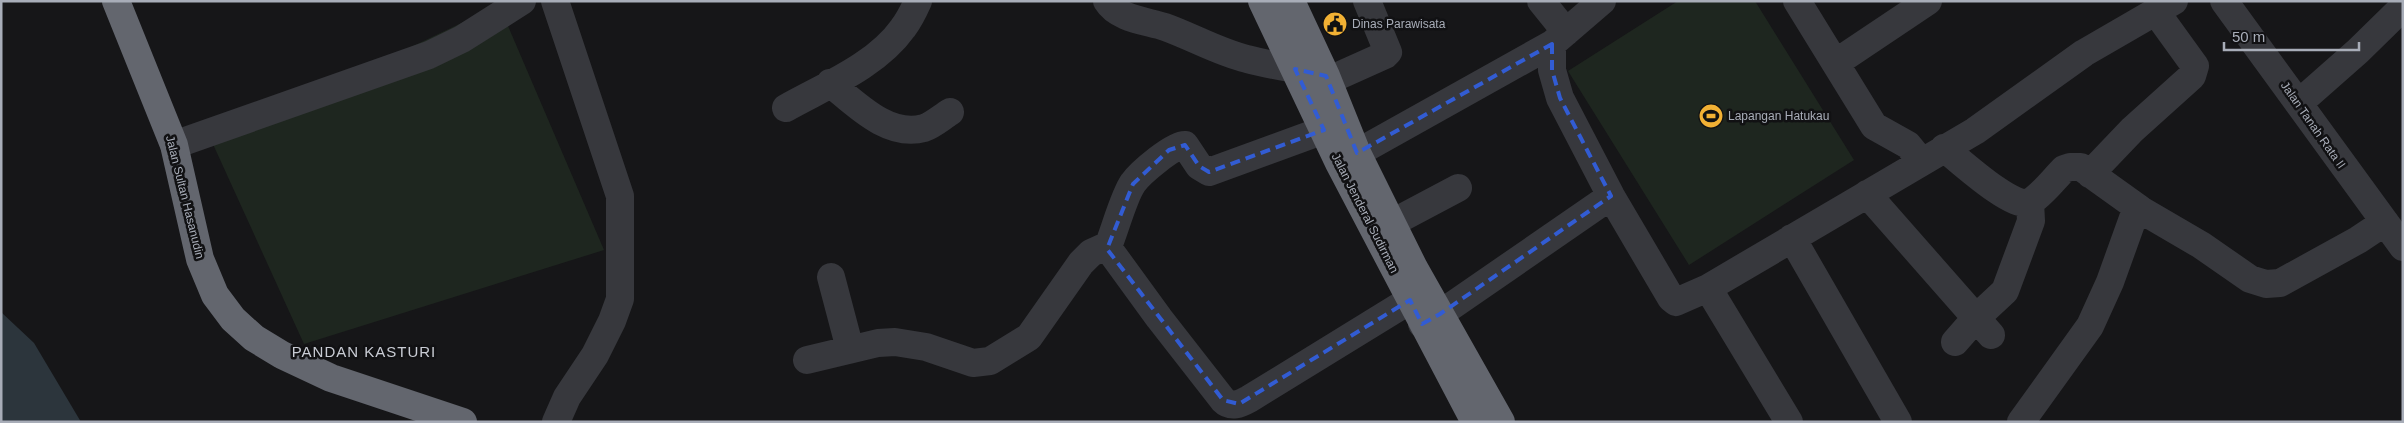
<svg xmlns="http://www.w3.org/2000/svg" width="2404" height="423" viewBox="0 0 2404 423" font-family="Arial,sans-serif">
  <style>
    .green { fill: #1e261f }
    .water { fill: #2c353c }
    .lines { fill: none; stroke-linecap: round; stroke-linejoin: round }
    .minor { stroke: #37383d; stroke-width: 28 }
    .highway { stroke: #63666e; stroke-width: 28 }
    .marked { fill: none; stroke: #325cd3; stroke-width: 4; stroke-dasharray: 10 6; stroke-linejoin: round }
    .labels { text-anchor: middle; stroke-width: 5; stroke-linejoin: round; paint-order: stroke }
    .poi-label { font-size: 12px; fill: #a8adb8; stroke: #111113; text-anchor: start }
    .street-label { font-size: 12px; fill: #a8adb8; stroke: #111113 }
    .quarter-label { font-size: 15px; letter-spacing: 1px; fill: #c9ccd4; stroke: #111113 }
  </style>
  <rect width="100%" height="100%" fill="#161618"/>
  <path class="green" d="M1678 1H1755L1854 160 1689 265 1568 71Z
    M499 5 604 250 304 344 212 142Z"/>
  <path class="water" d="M1 312 34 343 81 422H1Z"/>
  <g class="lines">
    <path class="minor" d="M555 1 620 196V299L612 321 595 355 567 397 556 422
      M1107 1C1118 19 1147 21 1165 27 1193 37 1218 52 1247 59 1269 65 1292 68 1315 73
      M1541 1 1566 32
      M1797 1 1874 126 1908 145 1921 161
      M2224 1 2403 247
      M1552 44V70L1560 98 1611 196 1671 298 1676 302 1708 288 1975 131 2084 53 2174 1
      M1837 62 1928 1
      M830 83C856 104 888 138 924 128 933 125 942 117 950 112
      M1307 90 1385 55 1388 52 1367 1
      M2299 103 2358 51 2403 7
      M786 108C825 86 876 66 903 28 909 20 914 10 918 1
      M174 145 429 55 462 39 522 1
      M1944 148C1958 159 2014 211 2030 202 2041 196 2055 178 2064 169L2070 167H2081L2141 210 2201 245 2250 279 2266 284 2280 283 2358 240 2385 222
      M1357 153 1552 44 1602 1
      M2090 174 2132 130 2192 76 2195 66 2156 12
      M1867 194 1991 335
      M1392 223 1458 188
      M1792 238 1898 422
      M1107 249C1114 233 1124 195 1133 183 1140 173 1174 144 1185 145L1199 166 1209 172 1324 130
      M831 277 850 349
      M1708 288 1789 422
      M1422 324 1440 314 1611 196
      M1955 342 1976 318 2005 291 2031 221 2030 202
      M807 360 878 343 895 342 926 347 973 363 990 361 1029 337 1081 263 1091 253 1102 248 1111 252 1159 318 1223 400C1231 408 1240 404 1249 399L1410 300
      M2021 422 2090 326 2110 282 2137 207"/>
    <path class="highway" d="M116 1 174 145 200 259 215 295 233 319 254 338 282 355 331 378 463 422
      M1262 1 1339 163 1475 422
      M1291 1 1326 76 1357 153 1414 268 1501 422"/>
  </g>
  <path class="marked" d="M1552 44V70L1560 98 1611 196 1440 314 1422 324 1410 300 1239 404 1223 400 1107 249 1133 184 1169 150 1185 145 1199 166 1209 172 1324 130 1295 69 1326 76 1357 153Z"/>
  <defs>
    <symbol id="civic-disc" viewBox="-11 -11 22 22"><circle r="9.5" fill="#f2b134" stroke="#111113"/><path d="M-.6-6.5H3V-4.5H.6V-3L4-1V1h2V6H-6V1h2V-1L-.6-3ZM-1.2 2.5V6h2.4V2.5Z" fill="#111"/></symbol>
    <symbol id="stadium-disc" viewBox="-11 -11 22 22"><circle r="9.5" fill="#f2b134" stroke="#111113"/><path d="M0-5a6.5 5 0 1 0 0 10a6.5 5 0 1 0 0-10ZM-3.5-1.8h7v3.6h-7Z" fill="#111"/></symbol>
  </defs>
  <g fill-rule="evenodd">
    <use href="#civic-disc" x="1321" y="10" width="28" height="28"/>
    <use href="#stadium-disc" x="1697" y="102" width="28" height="28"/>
  </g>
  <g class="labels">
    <g class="poi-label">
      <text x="1352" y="28">Dinas Parawisata</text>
      <text x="1728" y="120">Lapangan Hatukau</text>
    </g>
    <g class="street-label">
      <text transform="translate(2313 125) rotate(55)" y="4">Jalan Tanah Rata II</text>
      <text transform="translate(185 197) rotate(76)" y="4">Jalan Sultan Hasanudin</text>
      <text transform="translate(1365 213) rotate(63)" y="4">Jalan Jenderal Sudirman</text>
    </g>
    <g class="quarter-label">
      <text x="364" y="357">PANDAN KASTURI</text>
    </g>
  </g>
  <rect width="2404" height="423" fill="none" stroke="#a8adb8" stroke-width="5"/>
  <path d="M2224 42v8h135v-8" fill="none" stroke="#a8adb8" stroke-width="2.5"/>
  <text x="2232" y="42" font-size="15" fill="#a8adb8" stroke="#111113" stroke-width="4" paint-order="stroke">50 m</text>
</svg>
